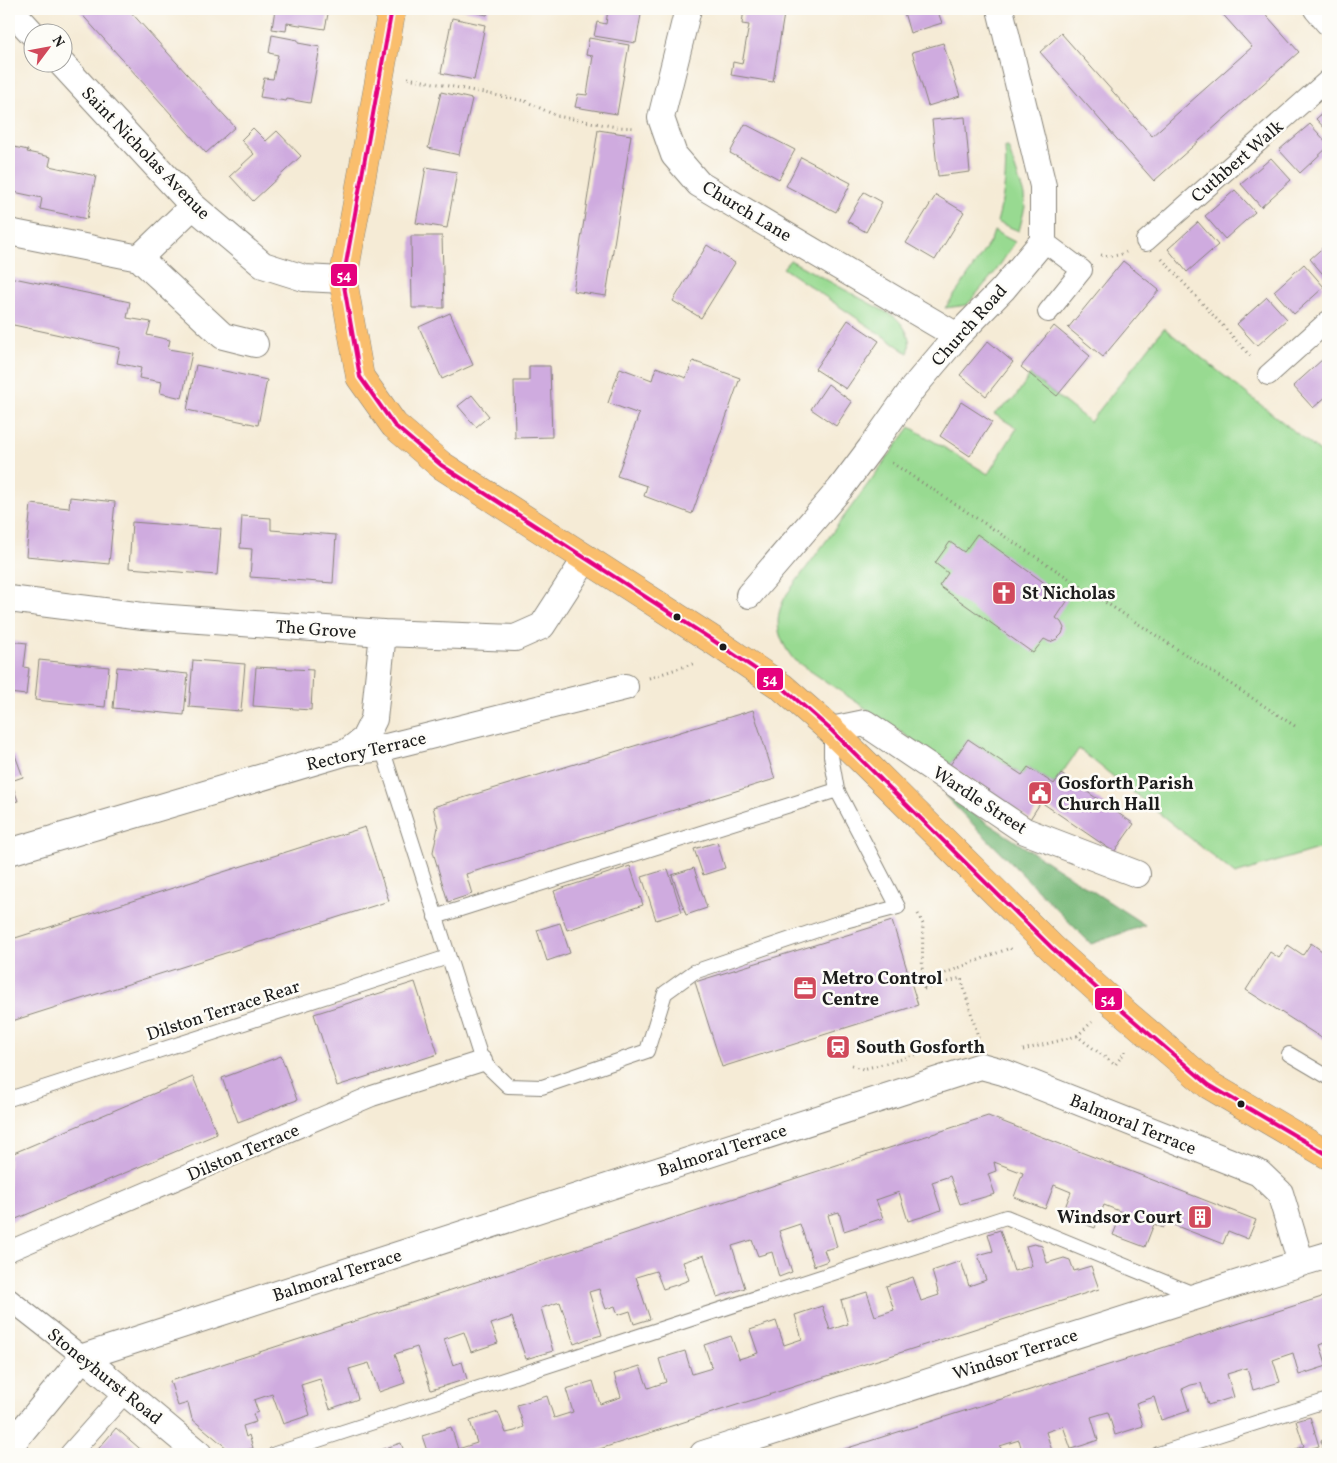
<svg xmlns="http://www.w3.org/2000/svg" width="1337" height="1463" viewBox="0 0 1337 1463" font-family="Vollkorn,serif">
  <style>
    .green { fill: #98da91; stroke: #5a7b56 }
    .forest { fill: #7aba7b; stroke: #4b6b4c }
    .building { fill: #cfabdf }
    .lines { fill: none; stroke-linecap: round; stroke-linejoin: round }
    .service-casing { stroke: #888479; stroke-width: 16 }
    .pedestrian-casing { stroke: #888479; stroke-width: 22 }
    .minor-casing { stroke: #888479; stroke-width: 28 }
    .primary-casing { stroke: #888479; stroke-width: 29 }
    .path { stroke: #888479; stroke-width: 3; stroke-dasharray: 1 4; stroke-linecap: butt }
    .service { stroke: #fff; stroke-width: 14 }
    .pedestrian { stroke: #fff; stroke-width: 20 }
    .minor { stroke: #fff; stroke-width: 26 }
    .primary { stroke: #fabe6d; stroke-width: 28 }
    .bus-1-casing { stroke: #fdfcf7; stroke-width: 8 }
    .bus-1 { stroke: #e5007d; stroke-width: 4 }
    .bus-dot { fill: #1c1c1c; stroke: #fdfcf7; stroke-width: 2 }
    .labels { text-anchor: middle; stroke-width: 5; stroke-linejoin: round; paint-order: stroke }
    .street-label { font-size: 18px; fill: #1c1c1c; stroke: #fdfcf7 }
    .poi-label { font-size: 18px; font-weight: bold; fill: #1c1c1c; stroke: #fdfcf7; text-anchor: start }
    .line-badge { stroke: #fdfcf7; stroke-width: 2 }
    .badge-label { font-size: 14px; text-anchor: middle; font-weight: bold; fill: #fff }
  </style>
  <rect width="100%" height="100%" fill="#fdfcf7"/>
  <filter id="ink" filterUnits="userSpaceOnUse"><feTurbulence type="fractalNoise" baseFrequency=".02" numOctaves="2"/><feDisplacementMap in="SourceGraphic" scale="10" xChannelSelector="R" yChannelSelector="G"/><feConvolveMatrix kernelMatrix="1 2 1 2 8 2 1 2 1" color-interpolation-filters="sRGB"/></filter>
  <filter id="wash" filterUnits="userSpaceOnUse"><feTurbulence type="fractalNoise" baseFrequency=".0096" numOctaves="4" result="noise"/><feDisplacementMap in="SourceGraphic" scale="20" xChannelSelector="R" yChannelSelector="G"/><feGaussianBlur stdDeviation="1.12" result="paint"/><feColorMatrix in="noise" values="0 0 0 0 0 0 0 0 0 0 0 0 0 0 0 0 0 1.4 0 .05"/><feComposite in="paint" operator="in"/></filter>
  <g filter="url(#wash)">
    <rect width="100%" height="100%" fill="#f5ebd6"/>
    <path class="green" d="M1005 147H1008L1024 195 1025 207 1019 231 997 222C1004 197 1007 173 1005 147Z
      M994 231 1015 242 996 271 967 305 945 308 961 286 991 240Z
      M790 260 895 317C905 326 913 340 908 353L783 268Z
      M1164 328 1324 455 1328 452V846L1235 874 1079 749 1054 784 1028 767 1022 775 968 739 950 765 794 660C777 638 772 619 787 594L910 427 988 474 1017 428 994 414 1014 399 1030 375 1090 422Z"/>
    <path class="forest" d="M944 795 1145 925 1091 944Z"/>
    <g id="blocks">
      <path class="building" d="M77 9H128L235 127 206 153Z
        M275 9H329L325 29 287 23 286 31 272 29Z
        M460 9H489L487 15Z
        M608 9H642L636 43 594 36 597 22 606 24Z
        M744 9H757L784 14 773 82 731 75 733 62 742 64 749 25 742 24Z
        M903 9H937L942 23 910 33Z
        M1218 9H1261L1299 52 1154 181 1040 52 1061 33 1152 136 1252 47Z
        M452 18 485 25 474 80 441 73Z
        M272 35 298 40V43L320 47 310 103 287 99 286 101 260 97 264 78 273 79 278 55 269 53Z
        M589 38 629 45 617 114 575 107 578 94 587 95 593 56 586 55Z
        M943 43 960 96 928 106 912 52Z
        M441 92 472 99 459 155 428 148Z
        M1328 108V132L1316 119Z
        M965 117 970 172 938 176 932 120Z
        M745 124 795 150 779 179 730 153Z
        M1310 124 1328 144V147L1300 173 1279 150Z
        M253 128 266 141 277 131 301 156 253 201 230 176 254 154 241 140Z
        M598 130 631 135 606 296 573 291Z
        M9 146 28 150 27 152 51 157 49 166 96 176 87 219 40 209 42 198 9 191Z
        M801 157 851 183 836 212 786 186Z
        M1271 158 1291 180 1261 207 1241 184Z
        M426 167 457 172 447 228 416 223Z
        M1235 190 1255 212 1225 239 1205 216Z
        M864 192 882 202 866 232 847 221Z
        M936 195 964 212 935 260 906 243Z
        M1198 222 1218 245 1187 272 1168 249Z
        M411 236H442L444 308H412Z
        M1328 243V280L1310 259Z
        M707 245 735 263 701 318 673 301Z
        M1123 261 1159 290 1103 357 1068 328Z
        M1304 264 1324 287 1294 314 1274 291Z
        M9 277 130 302 127 318 151 322 147 335 170 340 168 349 192 353 182 398 160 393 162 382 139 378 141 368 117 363 120 348 9 324Z
        M1267 297 1287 319 1257 346 1237 324Z
        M450 313 473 365 442 379 419 327Z
        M848 320 879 341 846 389 815 369Z
        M1054 326 1090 356 1057 396 1021 367Z
        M988 341 1013 362 986 396 960 375Z
        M1323 359 1328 364V395L1313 408 1293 386Z
        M693 361 740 378 692 514 644 496 647 486 617 476 639 414 608 403 620 368 652 380 656 367 686 378Z
        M196 365 267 380 258 425 187 410Z
        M529 366H550L552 437 515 438 514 381H529Z
        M828 384 852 402 836 426 811 409Z
        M472 395 489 416 476 427 458 406Z
        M961 402 992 422 970 456 940 436Z
        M70 497 115 502 109 564 26 556 31 504 69 508Z
        M242 516 271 518V530L336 535 333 583 250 577 252 549 240 548Z
        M132 522 221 529 217 575 129 568Z
        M977 534 1068 600 1056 618 1061 622 1064 628 1062 634 1057 639 1050 642 1044 639 1033 653 939 586 948 573 935 563 950 542 964 552Z
        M9 641 27 643 24 667 29 668 26 695 9 693Z
        M39 660 109 667 105 707 35 700Z
        M193 660 245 664 241 711 189 707Z
        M117 667 188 674 184 715 113 708Z
        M256 667 313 670 311 710 253 706Z
        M753 710 775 779 466 874 472 894 448 902 433 852 438 827 433 807Z
        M968 739 1022 775 1028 767 1054 784 1061 774 1134 824 1114 852 1041 802 1030 819 950 765Z
        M15 755 23 777 11 781 18 801 9 803V757Z
        M365 827 389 901 9 1022V940Z
        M717 842 725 868 703 875 694 849Z
        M630 866 643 905 567 930 554 891Z
        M694 868 707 908 686 915 672 875Z
        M668 869 682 912 656 920 642 877Z
        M892 921 918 1005 722 1067 695 982Z
        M560 923 570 953 547 961 537 930Z
        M1328 942V1042L1246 990 1270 952 1279 958 1288 945 1303 955 1311 943 1322 951Z
        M415 982 438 1054 337 1086 314 1014Z
        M281 1056 297 1100 238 1122 222 1078Z
        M193 1077 217 1134 9 1222V1155Z
        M988 1116 1256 1220 1248 1239 1228 1231 1223 1244 1166 1222 1163 1228 1154 1224 1145 1247 1113 1235 1122 1212 1114 1209 1104 1205 1095 1228 1062 1215 1071 1192 1054 1185 1045 1209 1014 1197 1023 1173 994 1162 996 1171 988 1174 995 1194 960 1204 950 1176 932 1182 941 1210 925 1216 908 1221 899 1192 876 1200 883 1218 844 1231 839 1212 828 1215 837 1247 824 1250 828 1261 814 1266 800 1224 779 1231 792 1272 779 1277 772 1252 758 1256 752 1240 732 1246 745 1288 717 1297 704 1255 683 1262 689 1280 676 1285 663 1289 656 1271 636 1277 650 1319 634 1324 630 1311 618 1315 615 1306 606 1309 599 1289 589 1292 602 1335 587 1339 574 1344 560 1302 541 1308 553 1351 539 1355 526 1359 512 1317 491 1324 498 1343 471 1352 464 1332 444 1339 453 1365 462 1362 467 1379 431 1390 417 1347 395 1354 405 1383 379 1392 369 1363 349 1369 358 1399 330 1409 320 1379 301 1385 310 1415 283 1424 272 1394 254 1400 258 1412 253 1414 256 1422 243 1426 246 1437 249 1435 253 1448 234 1454 192 1419 188 1403 178 1406 170 1381Z
        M1000 1230 1014 1271 1032 1266 1026 1246 1034 1244 1042 1246 1047 1263 1064 1258 1070 1260 1074 1271 1091 1266 1099 1289 584 1454H428L422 1436 451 1427 458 1449 477 1443 470 1421 498 1412 506 1433 515 1431 524 1427 517 1405 547 1396 554 1418 573 1412 566 1389 593 1381 600 1404 621 1397 614 1374 640 1366 648 1388 666 1382 659 1359 685 1351 692 1374 712 1368 704 1345 731 1336 739 1359 758 1353 750 1330 776 1321 784 1345 802 1339 795 1315 822 1306 830 1330 848 1324 841 1300 867 1292 875 1316 894 1310 886 1286 913 1277 921 1301 939 1295 932 1271 961 1261 969 1286 986 1280 978 1255 993 1251 988 1234Z
        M1328 1295V1342L1320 1345 1327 1366 1299 1375 1293 1353 1284 1356 1273 1360 1280 1382 1253 1390 1247 1368 1227 1374 1234 1397 1208 1405 1201 1383 1191 1385 1182 1389 1189 1411 1161 1420 1154 1397 1136 1403 1143 1426 1115 1435 1108 1412 1091 1417 1098 1440 1084 1445 1071 1449 1063 1426 1046 1432 1053 1454H1023L1019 1440 1000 1446 1003 1454H829Z
        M1310 1417 1319 1446 1306 1450 1307 1454H1297L1296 1449 1304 1446 1296 1421Z
        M116 1428 146 1454H94Z
        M1328 1438V1454H1325L1321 1441Z
        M401 1443 405 1454H374L373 1452Z"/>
    </g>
  </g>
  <g filter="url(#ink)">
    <use href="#blocks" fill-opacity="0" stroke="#888479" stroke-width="1"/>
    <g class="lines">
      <defs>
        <path id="service" d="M382 748 482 1061 508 1086 542 1087 647 1051 665 993 694 972 841 922 898 907 837 790 831 756V731
          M435 917 837 790
          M1289 1054 1328 1077
          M9 1099 448 957
          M275 1454 1006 1217 1196 1295
          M1158 1454 1328 1400"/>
        <path id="pedestrian" d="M1043 241 1082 270 1048 312
          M1146 241 1328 80
          M1268 375 1328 321
          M9 1251 372 1096 482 1061
          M9 1299 83 1357
          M70 1454 125 1392"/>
        <path id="minor" d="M10 9 32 33
          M688 9 661 118 674 155 699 184 957 336
          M1317 9 1328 22
          M60 62 193 206 263 265 304 278 343 280
          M9 232 139 258 223 336 255 344
          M139 258 193 206
          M749 595 840 489 870 449 913 388 957 336 1003 289 1043 241V186L1000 9
          M9 599 143 616 383 633 515 638 542 626 586 558
          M831 730 865 723 1025 831 1137 874
          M347 752 364 739 374 719 383 633
          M9 852 347 752 382 748 625 687
          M83 1357 981 1066 1003 1072 1259 1173 1280 1193 1301 1263
          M83 1357 199 1454
          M9 1447 83 1357
          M703 1454 1301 1263 1328 1255"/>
        <path id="primary" d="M392 9 343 280 360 377 394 425 441 465 714 641 782 687 831 730 868 766 1052 948 1113 1003 1209 1085 1328 1155"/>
      </defs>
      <use href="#service" class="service-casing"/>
      <use href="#pedestrian" class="pedestrian-casing"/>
      <use href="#minor" class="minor-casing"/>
      <use href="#primary" class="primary-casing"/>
      <path class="path" d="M408 78 525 101 557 116 617 127 635 128
        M1101 255C1109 257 1118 256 1126 252
        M1162 259 1252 358
        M892 463 1298 728
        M649 678 695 663
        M918 914 923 924 922 982 925 991
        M922 982 1010 948 1012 950
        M924 989 961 978 979 1040
        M1077 1036 1092 1022
        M1023 1050 1077 1036 1115 1065 1125 1052V1051
        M852 1065 863 1069 918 1055"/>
      <use href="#service" class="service"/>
      <use href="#pedestrian" class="pedestrian"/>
      <use href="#minor" class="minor"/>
      <use href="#primary" class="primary"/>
      <defs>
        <path id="bus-1" d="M392 9 343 280 360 377 394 425 441 465 714 641 782 687 831 730 1052 948 1113 1003 1209 1085 1328 1155"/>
      </defs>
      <use href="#bus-1" class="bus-1-casing"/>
      <use href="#bus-1" class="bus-1"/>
    </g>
  </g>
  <defs>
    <symbol id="church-square" viewBox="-11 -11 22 22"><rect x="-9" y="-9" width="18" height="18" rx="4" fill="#d1495b" stroke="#fdfcf7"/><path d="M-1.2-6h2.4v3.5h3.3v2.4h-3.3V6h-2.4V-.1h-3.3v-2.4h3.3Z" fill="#fff"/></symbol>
    <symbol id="civic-square" viewBox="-11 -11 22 22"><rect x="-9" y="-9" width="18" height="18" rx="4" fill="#d1495b" stroke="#fdfcf7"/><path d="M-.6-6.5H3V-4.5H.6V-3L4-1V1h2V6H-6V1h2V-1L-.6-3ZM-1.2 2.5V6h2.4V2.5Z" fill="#fff"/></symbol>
    <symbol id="office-square" viewBox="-11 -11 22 22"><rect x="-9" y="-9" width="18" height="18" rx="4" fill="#d1495b" stroke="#fdfcf7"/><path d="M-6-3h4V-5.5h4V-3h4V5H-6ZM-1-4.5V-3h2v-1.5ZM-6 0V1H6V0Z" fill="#fff"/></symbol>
    <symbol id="station-square" viewBox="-11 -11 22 22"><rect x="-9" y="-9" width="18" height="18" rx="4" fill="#d1495b" stroke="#fdfcf7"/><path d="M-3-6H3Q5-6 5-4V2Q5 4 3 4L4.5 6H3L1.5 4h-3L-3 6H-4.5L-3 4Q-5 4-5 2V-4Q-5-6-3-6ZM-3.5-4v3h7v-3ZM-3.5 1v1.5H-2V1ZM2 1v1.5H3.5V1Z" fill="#fff"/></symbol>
    <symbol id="building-square" viewBox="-11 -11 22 22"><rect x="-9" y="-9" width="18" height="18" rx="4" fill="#d1495b" stroke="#fdfcf7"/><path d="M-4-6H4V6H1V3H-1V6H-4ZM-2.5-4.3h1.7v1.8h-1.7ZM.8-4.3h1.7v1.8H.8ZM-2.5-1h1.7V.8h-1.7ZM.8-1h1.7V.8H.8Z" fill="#fff"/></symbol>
  </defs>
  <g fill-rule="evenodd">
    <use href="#church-square" x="990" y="579" width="28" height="28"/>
    <use href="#civic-square" x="1026" y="779" width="28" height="28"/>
    <use href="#office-square" x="791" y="974" width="28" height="28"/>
    <use href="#station-square" x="824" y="1033" width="28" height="28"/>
    <use href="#building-square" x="1186" y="1203" width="28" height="28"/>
  </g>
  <g class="bus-dot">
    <circle cx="677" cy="617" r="4.5"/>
    <circle cx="723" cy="647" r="4.5"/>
    <circle cx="1241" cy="1104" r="4.5"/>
  </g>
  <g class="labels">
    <g class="street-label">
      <text transform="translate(146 153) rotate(46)" y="6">Saint Nicholas Avenue</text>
      <text transform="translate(1237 161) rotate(-41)" y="6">Cuthbert Walk</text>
      <text transform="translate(747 211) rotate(31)" y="6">Church Lane</text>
      <text transform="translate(969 325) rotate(-48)" y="6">Church Road</text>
      <text transform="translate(316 629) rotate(4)" y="6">The Grove</text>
      <text transform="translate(366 751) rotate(-13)" y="6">Rectory Terrace</text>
      <text transform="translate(980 800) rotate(33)" y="6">Wardle Street</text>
      <text transform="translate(223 1010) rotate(-18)" y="6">Dilston Terrace Rear</text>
      <text transform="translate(1133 1124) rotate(22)" y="6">Balmoral Terrace</text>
      <text transform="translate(722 1150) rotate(-18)" y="6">Balmoral Terrace</text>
      <text transform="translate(243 1152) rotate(-23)" y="6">Dilston Terrace</text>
      <text transform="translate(337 1275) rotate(-18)" y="6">Balmoral Terrace</text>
      <text transform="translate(1015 1354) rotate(-18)" y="6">Windsor Terrace</text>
      <text transform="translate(105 1376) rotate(39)" y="6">Stoneyhurst Road</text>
    </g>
    <g class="poi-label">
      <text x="1022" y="599">St Nicholas</text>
      <text x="1058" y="789">Gosforth Parish<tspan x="1058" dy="21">Church Hall</tspan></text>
      <text x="822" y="984">Metro Control<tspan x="822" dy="21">Centre</tspan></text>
      <text x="856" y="1053">South Gosforth</text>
      <text x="1182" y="1223" text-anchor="end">Windsor Court</text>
    </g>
  </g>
  <g class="line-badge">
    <rect x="330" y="263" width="28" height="24" rx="5" fill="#e5007d"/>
    <rect x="756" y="667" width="28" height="24" rx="5" fill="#e5007d"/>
    <rect x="1094" y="987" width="29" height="24" rx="5" fill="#e5007d"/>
  </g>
  <g class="badge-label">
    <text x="344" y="280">54</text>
    <text x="770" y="684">54</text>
    <text x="1108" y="1004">54</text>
  </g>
  <rect width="1337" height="1463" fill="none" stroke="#fdfcf7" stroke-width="30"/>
  <g transform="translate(48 48) rotate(58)"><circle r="24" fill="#fdfcf7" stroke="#a3a29f"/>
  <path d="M0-4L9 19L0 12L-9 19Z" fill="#d1495b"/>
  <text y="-8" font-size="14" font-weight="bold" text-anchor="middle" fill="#1c1c1c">N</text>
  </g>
</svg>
